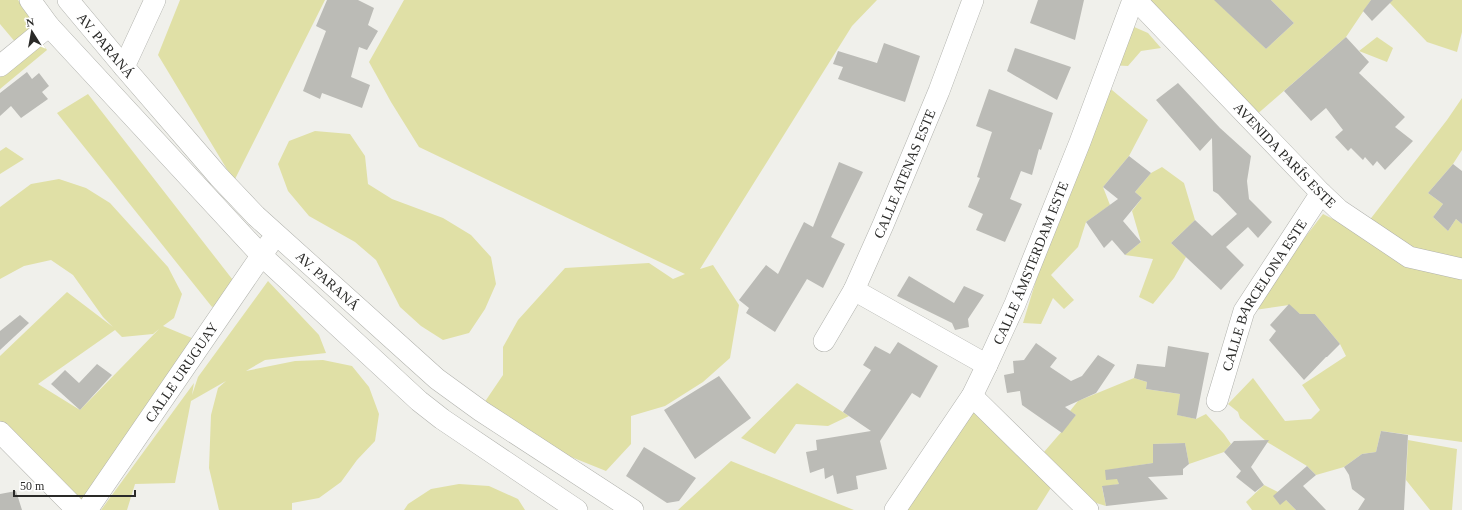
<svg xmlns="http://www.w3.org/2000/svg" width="1462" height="510" viewBox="0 0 1462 510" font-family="'Times New Roman',serif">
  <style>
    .green { fill: #e0e0a6; fill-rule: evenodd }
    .building { fill: #bbbbb6 }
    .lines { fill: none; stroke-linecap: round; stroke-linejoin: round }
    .minor-casing { stroke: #b1b2ad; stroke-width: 22 }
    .minor { stroke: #fff; stroke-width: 21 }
    .labels { text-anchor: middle; stroke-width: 4; stroke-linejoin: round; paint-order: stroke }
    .street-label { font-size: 14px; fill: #2a2a28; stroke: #fff }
  </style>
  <rect width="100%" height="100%" fill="#f0f0eb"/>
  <path class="green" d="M0 0H18L38 24 16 43 0 24Z
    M180 0H325L234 181 158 55Z
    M404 0H877L852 26 700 269 713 265 739 305 730 358 703 382 665 406 631 416V444L606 471 539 444 482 406 503 375V347L518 320 565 268 649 263 673 279 685 274 419 147 391 102 369 62Z
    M1146 0H1226L1220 5 1266 49 1294 23 1271 0H1371L1346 37 1255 116Z
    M1387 0H1462V32L1457 52 1427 42Z
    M1125 23 1148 33 1161 48 1141 51 1128 66 1109 65Z
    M1377 37 1393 48 1387 62 1359 51Z
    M39 39 47 50 0 89V72Z
    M1106 85 1148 120 1129 156 1103 187 1110 205 1086 222 1078 247 1051 275 1074 300 1064 309 1053 298 1041 324 1023 323 1051 231Z
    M88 94 243 293 212 307 57 113Z
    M1462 98V150L1453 164 1428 193 1443 204 1433 217 1448 231 1456 219 1462 224V264L1409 257 1365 226 1447 120Z
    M315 131 350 134 365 156 368 184 392 199 443 218 471 235 491 257 496 284 485 309 469 333 443 340 421 326 400 307 376 260 355 242 309 216 288 191 278 164 289 141Z
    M6 147 24 159 0 174V151Z
    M1162 167 1184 183 1195 220 1171 243 1186 257 1174 278 1153 304 1139 297 1153 259 1125 255 1141 242 1132 211 1142 198 1135 192 1151 173Z
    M59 179 86 188 110 203 168 267 182 294 174 318 163 326 204 343 84 510 0 427V356L67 292 113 327 103 317 73 275 51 260 24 266 0 279V207L31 184ZM159 329 80 410 38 384 115 330 122 337 153 334Z
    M1323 214 1408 257 1462 269V442L1381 431 1376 452 1362 454 1344 467 1316 475 1307 466 1267 442 1240 418 1238 412 1228 404 1253 378 1285 421 1311 419 1320 410 1302 385 1346 356 1340 344 1315 314H1300L1289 305 1248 311Z
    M268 281 319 335 326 353 265 360 246 371 295 361 323 360 352 366 369 387 379 414 375 441 357 460 341 482 319 498 292 503V510H219L209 468 211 415 218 388 226 381 191 401 175 483 135 484 127 510H101L194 383 192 395 198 377Z
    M1134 378 1147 382 1146 389 1180 394 1178 415 1196 419 1206 414 1224 434 1231 444 1224 452 1189 464 1185 443 1153 444V463L1115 469 1119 484 1102 487 1106 506 1093 502 1044 452 1076 415 1070 411 1078 401Z
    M797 383 849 416 828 426 796 424 775 454 741 438Z
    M979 403 1052 486 1037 510H900Z
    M1408 440 1457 449 1452 510H1430L1406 480Z
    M731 461 854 510H678Z
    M459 484 489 486 518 499 525 510H404L408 504 431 489Z
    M1264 485 1278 492 1296 510H1252L1246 502Z"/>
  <path class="building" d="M327 0H358L374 8 368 25 378 31 367 50 359 47 351 77 370 85 362 108 322 93 320 99 303 91 326 31 316 26Z
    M1038 0H1084L1075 40 1030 23Z
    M1214 0H1271L1294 23 1266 49Z
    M1371 0H1393L1372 21 1363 11Z
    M1346 37 1369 62 1359 73 1405 117 1395 127 1413 141 1385 170 1377 161 1373 166 1365 157 1363 160 1351 148 1348 151 1335 137 1343 130 1326 108 1311 121 1284 91Z
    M884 43 920 56 905 102 838 79 843 67 833 64 838 51 877 63Z
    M1015 48 1071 67 1057 100 1007 71Z
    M27 72 32 79 39 73 49 86 42 92 48 99 21 118 11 106 0 116V93Z
    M1178 83 1220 128 1251 156 1247 181 1249 199 1272 222 1258 238 1248 227 1226 247 1244 265 1221 290 1171 243 1195 220 1212 236 1237 214 1218 194 1213 191 1212 138 1200 151 1156 100Z
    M989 89 1053 113 1041 150 1039 149 1032 175 1021 171 1010 199 1022 204 1005 242 976 230 983 214 968 207 980 178 977 177 992 132 976 126Z
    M1129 156 1151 173 1135 192 1142 198 1123 221 1141 242 1125 255 1112 240 1104 248 1086 222 1118 199 1103 187Z
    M839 162 863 172 831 237 845 244 823 288 807 279 775 332 746 313 749 308 739 300 766 265 778 274 804 222 813 227Z
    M1453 164 1462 171V224L1456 219 1448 231 1433 217 1443 204 1428 193Z
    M909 276 954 303 964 286 984 295 968 319 969 327 955 330 952 323 897 296Z
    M1289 304 1300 314H1315L1340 344 1327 357H1326L1304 380 1269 340 1276 331 1270 325Z
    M20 315 29 323 0 350V331Z
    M898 342 938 366 920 398 912 393 880 441 887 469 856 476 858 489 837 494 833 475 825 479 824 468 810 473 806 452 817 450 816 440 871 431 843 412 871 370 863 365 875 346 890 354Z
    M1036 343 1057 358 1050 367 1071 381 1082 376 1098 355 1115 365 1096 393 1065 407 1076 415 1062 433 1022 405 1020 391 1007 393 1004 375 1014 373 1013 361 1024 360Z
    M1168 346 1209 353 1196 419 1177 415 1180 394 1146 389 1147 382 1134 378 1137 364 1165 367Z
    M97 364 112 375 80 410 51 384 65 370 79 383Z
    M719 376 751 418 695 459 664 410Z
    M1381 431 1408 435 1404 510H1358L1365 499 1352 489 1349 475 1344 467 1362 454 1376 452Z
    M1269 440 1251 467 1264 485 1255 492 1236 477 1241 471 1224 452 1234 441Z
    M1185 443 1189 464 1183 469V475L1148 477 1168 499 1106 506 1102 486 1119 484 1117 479 1106 480 1105 470 1153 463V444Z
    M644 447 696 478 679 501 667 503 626 476Z
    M1307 466 1316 475 1303 486 1326 510H1296L1286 500 1280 505 1273 496Z
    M16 491 22 510H0V494Z"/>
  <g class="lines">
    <defs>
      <g id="minor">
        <path d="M30 0 49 26 261 255 419 401 442 419 577 510"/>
        <path id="s1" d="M68 0 124 67 219 177 256 216 437 379 481 411 633 510"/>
        <path id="s2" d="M1136 0 1321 193 1339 210 1409 257 1462 269"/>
        <path d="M0 66 49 26"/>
        <path d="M124 67 155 0"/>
        <path d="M854 290 987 365"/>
        <path id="s3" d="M824 341 854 290 883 225 939 91 973 0"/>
        <path d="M972 396 1088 510"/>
        <path id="s4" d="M1217 401 1244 311 1321 193"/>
        <path d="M0 432 77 510"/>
        <path id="s5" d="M87 510 270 243"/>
        <path id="s6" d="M895 510 972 396 987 365 1015 304 1080 142 1133 0"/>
      </g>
    </defs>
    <use href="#minor" class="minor-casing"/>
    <use href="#minor" class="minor"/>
  </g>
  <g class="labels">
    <g class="street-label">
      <text dy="5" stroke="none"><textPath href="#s1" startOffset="59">AV. PARANÁ</textPath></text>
      <text dy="5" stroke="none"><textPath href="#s2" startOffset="215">AVENIDA PARÍS ESTE</textPath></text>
      <text dy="5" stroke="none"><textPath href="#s3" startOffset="186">CALLE ATENAS ESTE</textPath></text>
      <text dy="5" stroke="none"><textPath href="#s6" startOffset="283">CALLE ÁMSTERDAM ESTE</textPath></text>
      <text dy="5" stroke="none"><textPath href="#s1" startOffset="383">AV. PARANÁ</textPath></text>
      <text dy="5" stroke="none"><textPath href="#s4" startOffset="117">CALLE BARCELONA ESTE</textPath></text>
      <text dy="5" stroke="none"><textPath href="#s5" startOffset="167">CALLE URUGUAY</textPath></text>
    </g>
  </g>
  <g transform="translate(32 32) rotate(349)" stroke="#ffffff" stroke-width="3" paint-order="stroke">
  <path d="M0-3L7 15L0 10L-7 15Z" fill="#2a2a28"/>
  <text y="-6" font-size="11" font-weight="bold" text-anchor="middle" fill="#2a2a28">N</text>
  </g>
  <path d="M14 490v6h121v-6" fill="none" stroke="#2a2a28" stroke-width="2"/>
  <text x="20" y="490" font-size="12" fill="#2a2a28" stroke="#ffffff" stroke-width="3" paint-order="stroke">50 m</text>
</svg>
